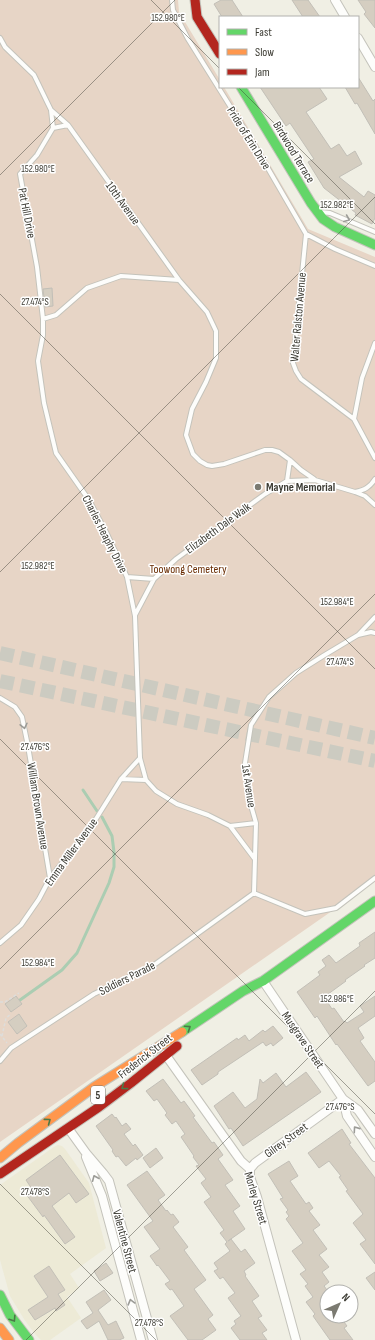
<svg xmlns="http://www.w3.org/2000/svg" width="375" height="1340" viewBox="0 0 375 1340" font-family="'Sofia Sans Condensed',sans-serif">
  <style>
    .built { fill: #edead6 }
    .green { fill: #e7d5c6 }
    .lines { fill: none; stroke-linecap: round; stroke-linejoin: round }
    .stream { stroke: #abcdb2; stroke-width: 3 }
    .building { fill: #d5cec1; stroke: #c2bfb7 }
    .highway-tunnel { stroke: #cccbc1; stroke-width: 14; stroke-dasharray: 14 7; stroke-linecap: butt }
    .lane-casing { stroke: #c4c3bb; stroke-width: 6 }
    .street-casing { stroke: #c4c3bb; stroke-width: 10 }
    .fast-casing { stroke: #c4c3bb; stroke-width: 11 }
    .slow-casing { stroke: #c4c3bb; stroke-width: 11 }
    .jam-casing { stroke: #c4c3bb; stroke-width: 11 }
    .path { stroke: #deddda; stroke-width: 1.5; stroke-dasharray: 3 2; stroke-linecap: butt }
    .lane { stroke: #fdfdfb; stroke-width: 4 }
    .street { stroke: #fdfdfb; stroke-width: 8 }
    .fast { stroke: #63d668; stroke-width: 9 }
    .slow { stroke: #ff974d; stroke-width: 9 }
    .jam { stroke: #b3261e; stroke-width: 9 }
    .oneway { stroke: #9c9c97 }
    .oneway2 { stroke: #4c7948 }
    .ticks { fill: none; stroke: #3c3b33; stroke-width: 1; stroke-opacity: 0.45 }
    .poi-dot { fill: #7b7a71; stroke: #fff; stroke-width: 1.5 }
    .labels { text-anchor: middle; stroke-width: 3; stroke-linejoin: round; paint-order: stroke }
    .shield { fill: #fff; stroke: #767670; stroke-width: 1 }
    .shield-label { font-size: 11px; font-weight: bold; fill: #3c3b33 }
    .street-label { font-size: 12px; fill: #3c3b33; stroke: #fff }
    .poi-label { font-size: 12px; font-weight: bold; fill: #3c3b33; stroke: #fff; text-anchor: start }
    .park-label { font-size: 12px; fill: #6a2d03; stroke: #fff }
    .ticks-label { font-size: 10px; text-anchor: middle; fill: #3c3b33; stroke: #fff; stroke-width: 3; stroke-linejoin: round; paint-order: stroke }
  </style>
  <rect width="100%" height="100%" fill="#f0efe4"/>
  <path class="built" d="M58 1145 62 1146 65 1149 89 1183 106 1248 70 1274 79 1288 67 1297 81 1318 50 1340H41L35 1334 24 1319 10 1296 0 1260V1185L54 1147Z"/>
  <path class="green" d="M0 0H178L179 12 220 80V87H224L308 229 375 257V881L0 1142Z"/>
  <g class="lines">
    <path class="stream" d="M83 790 97 811
      M20 1000 62 970 77 953 109 883 114 867V852L112 836 102 817"/>
  </g>
  <path class="building" d="M221 0H232L243 17H222L214 4Z
    M292 0H308L320 17H303Z
    M358 0H375V28L364 14 366 12Z
    M358 77 373 101 375 99V134L357 103 355 104 345 87H358Z
    M260 87H319L327 99 306 112 331 149 339 144 347 156 355 151 362 164 339 177 364 197 368 191 375 195V218L372 224 355 215 356 213 324 188 308 162 314 159 290 123 286 126Z
    M52 288 53 306 45 307 43 289Z
    M375 932V958L364 965 365 966 345 980 346 981 324 997 332 1009 334 1008 344 1022 345 1021 347 1023 364 1012 360 1006 375 996V1016L358 1028 364 1038 360 1041 375 1062V1081L368 1086 337 1044 336 1045 317 1016 315 1018 297 992 320 975 318 972 326 966 322 960 329 955 336 963 360 946 359 943Z
    M16 996 22 1004 11 1012 5 1004Z
    M19 1014 27 1026 17 1034 8 1022Z
    M273 1026 283 1038 273 1046 271 1043 266 1046 263 1042 218 1072V1074L202 1085 191 1070 237 1038 238 1040 245 1035 249 1041 263 1030 265 1032Z
    M306 1072 321 1092 243 1146 231 1128 229 1129 214 1106 233 1092 245 1108 257 1099 260 1079 263 1083 276 1073 286 1087Z
    M163 1079 181 1103 184 1101 195 1116 193 1117 212 1143 214 1142 223 1155 218 1159 233 1180 225 1185 240 1206 233 1211 245 1229 228 1241 231 1239 241 1252 245 1249 255 1263 244 1271 246 1275 245 1276 259 1296 252 1301 262 1316 258 1318 267 1330 262 1333 267 1340H240L231 1328 236 1324 234 1321 241 1316 228 1298 235 1293 223 1277 220 1279 214 1271 218 1269 214 1263 230 1251 225 1244 227 1242 220 1233 224 1230 204 1202 211 1197 201 1183 206 1179 196 1166 199 1165 193 1157 194 1156 181 1137 185 1134 176 1121 172 1124 165 1115 167 1113 157 1099 154 1101 146 1091Z
    M112 1114 115 1118 116 1117 122 1126 126 1123 131 1129 124 1134 133 1146 135 1144 143 1155 137 1160 136 1158 126 1166 118 1156 116 1157 112 1151 113 1150 96 1126Z
    M342 1129 351 1143 349 1144 375 1178V1264L360 1244 366 1240 353 1223 363 1214 346 1191 348 1190 339 1177 341 1176 329 1161 319 1168 308 1153Z
    M156 1148 163 1158 150 1168 143 1158Z
    M60 1155 89 1194 76 1203 69 1193 52 1206 75 1237 65 1244 44 1215 43 1217 26 1194 32 1189 26 1180Z
    M289 1161 298 1176 290 1181 306 1204 309 1202 313 1208 309 1211 320 1225 313 1230 327 1249 319 1255 329 1267 322 1272 329 1282 324 1286 327 1290V1316H352L344 1322 347 1326 344 1328 353 1340H330L313 1316 315 1314 306 1302 313 1297 305 1286 308 1284 300 1274 306 1270 292 1251 303 1243 286 1219 289 1216 286 1212 288 1210 280 1199 283 1198 268 1174Z
    M147 1171 165 1195 158 1200 166 1211 167 1210 171 1215 173 1214 179 1222 173 1227 188 1247 184 1250 206 1280 194 1289 213 1315 208 1319 216 1330 202 1340H188L170 1316 184 1306 172 1289 170 1290 165 1284 170 1281 158 1265 157 1266 150 1256 160 1249 144 1227 153 1221 127 1185Z
    M106 1263 113 1273 100 1281 94 1271Z
    M49 1266 65 1290 58 1294 65 1305 56 1311 55 1308 35 1320 28 1310 48 1297 34 1276Z
    M375 1272V1290L366 1278Z
    M104 1290 111 1300 98 1310 108 1325 116 1321 124 1338 119 1340H108L99 1321 87 1329 81 1321 93 1313 86 1302Z"/>
  <g class="lines">
    <path class="highway-tunnel" d="M0 653 375 738
      M0 681 375 761"/>
    <defs>
      <path id="lane" d="M172 0 173 10 188 39 255 146 306 234
        M0 38 5 47 34 75 51 110 53 128 37 155 20 174 37 267 43 319V335L38 361 44 403 56 453 89 500 107 534 127 577 135 616 140 758 146 780 121 779
        M51 110 68 125 53 128
        M68 125 179 280
        M320 212 330 213 375 232
        M306 234 293 363 296 371 301 379 354 419 375 458
        M306 234 335 249 375 266
        M43 319 56 315 87 288 121 276 179 280 207 312 216 331V358L206 382 192 409 186 435 193 454 200 461 207 465 212 466 224 464 265 450H272L279 452 290 460
        M354 419 362 378 375 343
        M375 479C370 487 365 490 355 492L365 496 375 505
        M287 481 290 460 301 470 314 479
        M127 577 154 579 135 615
        M154 579 176 559 265 494 287 481 315 480 355 492
        M375 617 358 635 371 632 375 633
        M0 698 15 707 22 717 28 746 50 878
        M146 780 156 791 177 804 208 815 230 826
        M254 858 230 826 256 823
        M254 893 256 823 252 809 245 763 251 725 269 697 296 673 323 656 358 635
        M254 893 305 914 336 908 375 878
        M0 943 21 925 39 899 50 878 89 830 121 779 140 758
        M0 1061 11 1048 94 994 154 965 254 893"/>
      <path id="street" d="M335 0 345 17
        M358 38 375 67
        M263 981 343 1099 358 1110 375 1134
        M165 1054 241 1161 250 1169V1177L257 1197 296 1340
        M343 1099 347 1116 375 1157
        M68 1128 86 1153 103 1173 109 1181 153 1340
        M86 1157 102 1196 141 1340
        M250 1169 255 1163 343 1099"/>
      <path id="fast" d="M241 87 311 203 323 219 335 227 375 245
        M182 1032 243 991 263 981 375 901
        M0 1295 10 1315 29 1340"/>
      <path id="slow" d="M0 1158 18 1143 94 1087 182 1032
        M0 1328 9 1340"/>
      <path id="jam" d="M195 0 197 17 220 54
        M0 1174 99 1107 131 1083 177 1046"/>
    </defs>
    <use href="#lane" class="lane-casing"/>
    <use href="#street" class="street-casing"/>
    <use href="#fast" class="fast-casing"/>
    <use href="#slow" class="slow-casing"/>
    <use href="#jam" class="jam-casing"/>
    <path class="path" d="M0 1002H5L19 993
      M0 1034 7 1043
      M2 1036 6 1018 11 1014"/>
    <use href="#lane" class="lane"/>
    <use href="#street" class="street"/>
    <use href="#fast" class="fast"/>
    <use href="#slow" class="slow"/>
    <use href="#jam" class="jam"/>
  </g>
  <defs><path id="oneway-chevron" d="M-2-3.5L2.5 0L-2 3.5" fill="none" stroke-width="1.6" stroke-linecap="round" stroke-linejoin="round"/></defs>
  <g class="oneway">
    <use href="#oneway-chevron" transform="translate(347 219) rotate(23)"/>
    <use href="#oneway-chevron" transform="translate(24 726) rotate(77)"/>
    <use href="#oneway-chevron" transform="translate(356 1129) rotate(-125)"/>
    <use href="#oneway-chevron" transform="translate(95 1178) rotate(-113)"/>
    <use href="#oneway-chevron" transform="translate(131 1302) rotate(-105)"/>
  </g>
  <g class="oneway2">
    <use href="#oneway-chevron" transform="translate(188 1028) rotate(-34)"/>
    <use href="#oneway-chevron" transform="translate(124 1087) rotate(144)"/>
    <use href="#oneway-chevron" transform="translate(48 1121) rotate(-37)"/>
    <use href="#oneway-chevron" transform="translate(13 1319) rotate(57)"/>
  </g>
  <path class="ticks" d="M151 0 220 69M238 87 375 224M0 175 175 0M0 294 375 669M0 572 375 197M0 739 375 1114M0 969 375 594M0 1184 156 1340M26 1340 375 991"/>
  <circle class="poi-dot" cx="258" cy="487" r="4"/>
  <g class="labels">
    <rect class="shield" x="91" y="1086" width="14" height="18" rx="3"/>
    <g class="shield-label">
      <text x="98" y="1099">5</text>
    </g>
    <g class="street-label">
      <text transform="translate(249 138) rotate(58)" y="4">Pride of Erin Drive</text>
      <text transform="translate(294 152) rotate(59)" y="4">Birdwood Terrace</text>
      <text transform="translate(123 203) rotate(54)" y="4">10th Avenue</text>
      <text transform="translate(27 213) rotate(79)" y="4">Pat Hill Drive</text>
      <text transform="translate(298 317) rotate(-85)" y="4">Walter Ralston Avenue</text>
      <text transform="translate(218 528) rotate(-36)" y="4">Elizabeth Dale Walk</text>
      <text transform="translate(105 534) rotate(63)" y="4">Charles Heaphy Drive</text>
      <text transform="translate(249 786) rotate(82)" y="4">1st Avenue</text>
      <text transform="translate(38 806) rotate(81)" y="4">William Brown Avenue</text>
      <text transform="translate(71 852) rotate(-54)" y="4">Emma Miller Avenue</text>
      <text transform="translate(127 978) rotate(-27)" y="4">Soldiers Parade</text>
      <text transform="translate(303 1040) rotate(56)" y="4">Musgrave Street</text>
      <text transform="translate(145 1056) rotate(-38)" y="4">Frederick Street</text>
      <text transform="translate(286 1140) rotate(-36)" y="4">Gilrey Street</text>
      <text transform="translate(256 1198) rotate(73)" y="4">Morley Street</text>
      <text transform="translate(125 1241) rotate(75)" y="4">Valentine Street</text>
    </g>
    <g class="poi-label">
      <text x="266" y="491">Mayne Memorial</text>
    </g>
    <g class="park-label">
      <text x="188" y="573">Toowong Cemetery</text>
    </g>
  </g>
  <g class="ticks-label">
    <text x="168" y="21">152.980°E</text>
    <text x="38" y="172">152.980°E</text>
    <text x="337" y="208">152.982°E</text>
    <text x="35" y="305">27.474°S</text>
    <text x="38" y="569">152.982°E</text>
    <text x="337" y="605">152.984°E</text>
    <text x="340" y="665">27.474°S</text>
    <text x="35" y="750">27.476°S</text>
    <text x="38" y="966">152.984°E</text>
    <text x="337" y="1002">152.986°E</text>
    <text x="340" y="1110">27.476°S</text>
    <text x="35" y="1195">27.478°S</text>
    <text x="149" y="1326">27.478°S</text>
  </g>
  <rect x="219" y="16" width="140" height="72" fill="#ffffff" stroke="#b1b1ad"/>
  <rect x="227" y="29" width="20" height="6" fill="#63d668" stroke="#b1b1ad"/>
  <text x="255" y="36" font-size="12" fill="#3c3b33">Fast</text>
  <rect x="227" y="49" width="20" height="6" fill="#ff974d" stroke="#b1b1ad"/>
  <text x="255" y="56" font-size="12" fill="#3c3b33">Slow</text>
  <rect x="227" y="69" width="20" height="6" fill="#b3261e" stroke="#b1b1ad"/>
  <text x="255" y="76" font-size="12" fill="#3c3b33">Jam</text>
  <g transform="translate(339 1304) rotate(45)"><circle r="19" fill="#ffffff" stroke="#b1b1ad"/>
  <path d="M0-3L7 15L0 10L-7 15Z" fill="#7b7a71"/>
  <text y="-6" font-size="11" font-weight="bold" text-anchor="middle" fill="#3c3b33">N</text>
  </g>
</svg>
